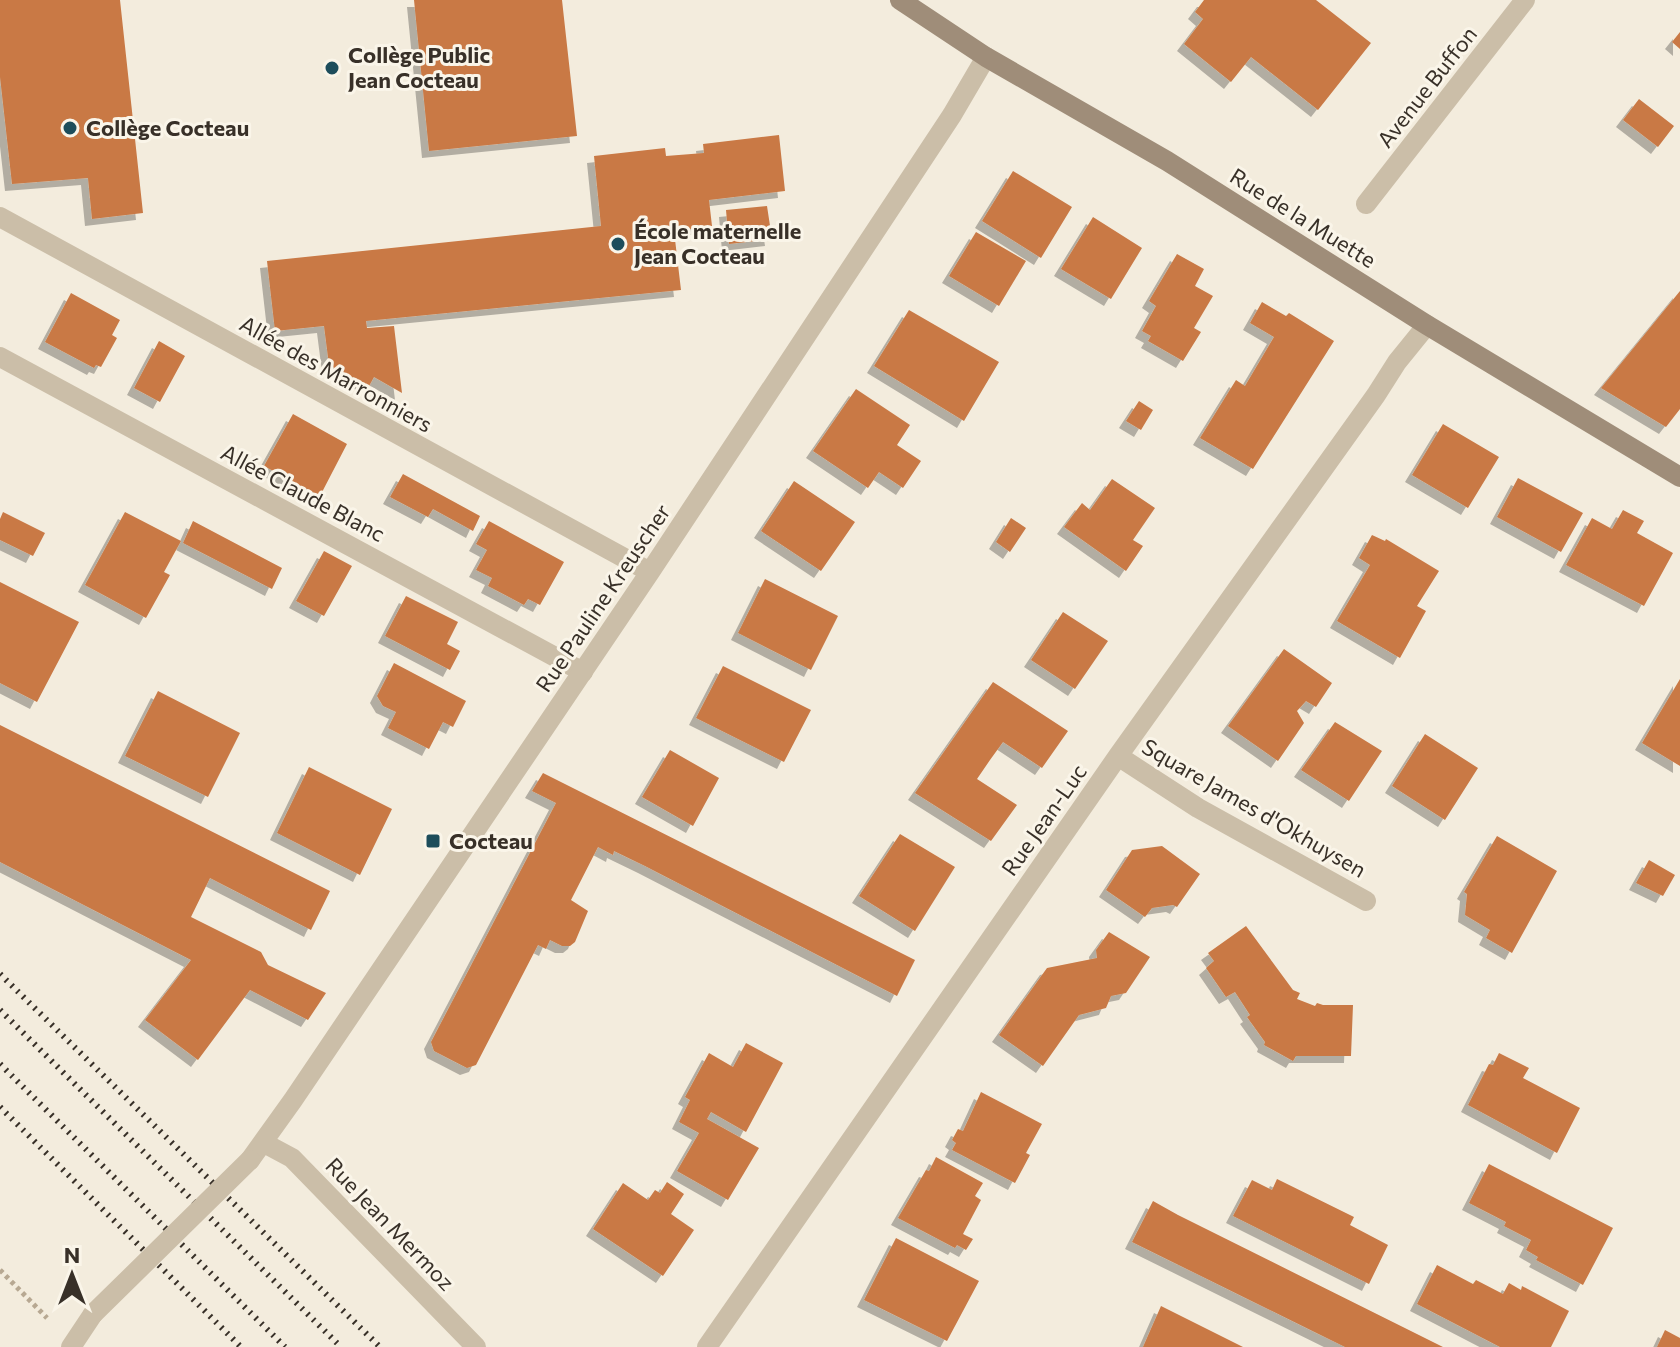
<svg xmlns="http://www.w3.org/2000/svg" width="1680" height="1347" viewBox="0 0 1680 1347" font-family="Commissioner,sans-serif">
  <style>
    .building { fill: #c97945; filter: url(#shadow) }
    .lines { fill: none; stroke-linecap: round; stroke-linejoin: round }
    .path { stroke: #b7a892; stroke-width: 5; stroke-dasharray: 4 4; stroke-linecap: butt }
    .lane { stroke: #cbbea8; stroke-width: 20 }
    .street { stroke: #cbbea8; stroke-width: 20 }
    .secondary { stroke: #9f8d79; stroke-width: 20 }
    .rail { stroke: #383028; stroke-width: 6; stroke-dasharray: 2 6; stroke-linecap: butt }
    .street-bridge { stroke: #cbbea8; stroke-width: 20 }
    .poi-dot { fill: #1d4d5b; stroke: #faf5e9; stroke-width: 3 }
    .labels { text-anchor: middle; stroke-width: 6; stroke-linejoin: round; paint-order: stroke }
    .poi-label { font-size: 22px; font-weight: bold; fill: #383028; stroke: #faf5e9; text-anchor: start }
    .street-label { font-size: 22px; fill: #383028; stroke: #faf5e9 }
  </style>
  <defs>
    <filter id="shadow"><feDropShadow dx="-7" dy="7" stdDeviation="0" flood-color="#0004"/></filter>
  </defs>
  <rect width="100%" height="100%" fill="#f3ecdd"/>
  <path class="building" d="M0 0H120L143 213 92 219 88 178 12 184 0 77Z
    M414 0H562L577 136 429 151Z
    M1204 0H1316L1371 43 1318 110 1251 57 1231 82 1184 44 1203 19 1195 12Z
    M1680 32V49L1672 42Z
    M1639 99 1674 126 1658 147 1623 120Z
    M779 135 785 191 709 200 712 226 674 231 681 290 366 321 367 328 394 326 402 393 374 377 369 386 329 365 324 326 275 331 267 261 601 226 594 156 665 148 666 156 704 153 703 144Z
    M1013 171 1072 207 1041 258 982 221Z
    M767 206 772 239 729 244 726 210Z
    M1093 217 1142 248 1111 299 1061 269Z
    M976 232 1026 261 999 306 949 276Z
    M1177 254 1204 269 1195 286 1213 296 1194 328 1201 332 1183 361 1148 341 1151 336 1142 331 1156 306 1149 301Z
    M1680 291V409L1666 427 1601 388Z
    M71 293 120 320 112 335 117 338 101 367 96 365 94 368 45 342Z
    M1262 302 1286 316 1289 313 1334 341 1253 469 1200 438 1236 380 1245 386 1274 337 1250 323Z
    M909 310 999 362 964 421 874 366Z
    M159 341 185 356 160 402 134 388Z
    M856 389 910 425 897 445 921 461 903 488 879 472 868 488 813 451Z
    M1139 401 1153 410 1141 430 1126 421Z
    M293 414 347 444 320 496 264 466Z
    M1443 424 1499 457 1468 508 1412 475Z
    M403 474 480 516 473 531 433 509 428 517 390 497Z
    M1518 478 1583 513 1561 552 1497 517Z
    M1112 479 1155 508 1133 540 1143 546 1126 571 1064 527 1082 503 1090 510Z
    M794 481 855 522 821 571 761 531Z
    M1623 510 1644 521 1637 533 1673 553 1644 606 1566 565 1592 518 1612 529Z
    M3 512 45 533 33 556 0 540V519Z
    M125 512 181 541 164 572 170 575 146 618 85 585Z
    M1011 518 1026 528 1010 552 996 542Z
    M193 521 282 568 272 589 183 543Z
    M489 521 564 562 540 605 528 599 524 605 488 586 492 578 476 570 487 550 476 544Z
    M1372 535 1385 541 1386 539 1439 571 1417 606 1426 611 1400 658 1337 621 1370 565 1359 558Z
    M324 551 352 566 324 616 296 601Z
    M765 579 838 616 811 670 738 633Z
    M0 582 79 622 37 702 0 683Z
    M406 596 458 622 447 644 460 651 450 670 385 636Z
    M1063 612 1108 641 1075 689 1031 660Z
    M1284 649 1332 683 1316 707 1306 701 1297 711 1304 723 1278 761 1228 726Z
    M394 663 466 701 453 727 443 722 429 749 388 728 396 712 383 706 377 696Z
    M723 666 811 710 784 762 696 718Z
    M1680 679V766L1642 743Z
    M993 682 1068 731 1042 768 1003 742 990 760 977 779 1017 805 991 841 915 793Z
    M158 691 240 733 208 797 125 756Z
    M1335 722 1382 751 1349 801 1301 770Z
    M0 725 330 891 311 930 210 878 191 917 261 952 268 965 326 993 308 1020 250 990 198 1060 145 1020 191 960 0 862Z
    M1425 734 1478 768 1445 820 1392 786Z
    M670 750 719 778 693 826 642 797Z
    M309 767 392 809 360 875 277 833Z
    M543 773 915 960 897 996 645 866 614 851 613 855 598 847 571 900 588 911 575 942 570 946H562L550 940 546 949 538 945 476 1065 467 1068 434 1051 431 1042 556 803 532 791Z
    M900 834 955 867 915 931 859 896Z
    M1497 836 1557 871 1512 953 1486 938 1490 930 1465 915 1467 894 1464 892Z
    M1162 846 1200 874 1177 907 1173 905 1152 908 1145 917 1106 890 1132 850Z
    M1649 860 1675 875 1663 896 1636 883Z
    M1246 926 1293 990 1300 993 1297 999 1315 1006 1317 1003 1323 1005H1353L1351 1056H1296L1293 1061 1264 1045 1265 1042 1247 1017 1250 1015 1235 992 1226 997 1206 968 1214 961 1208 953Z
    M1109 932 1150 957 1126 993 1111 996 1106 1008 1079 1015 1043 1066 999 1035 1047 968 1097 958 1096 950Z
    M746 1043 783 1063 746 1132 711 1112 707 1119 759 1148 728 1200 677 1171 699 1133 679 1122 690 1100 685 1097 709 1053 733 1067Z
    M1499 1053 1529 1068 1523 1078 1580 1108 1557 1153 1468 1105 1489 1064 1493 1065Z
    M981 1092 1042 1124 1026 1153 1030 1155 1015 1183 952 1150 956 1143 952 1140 958 1129 963 1131Z
    M936 1157 983 1183 975 1196 981 1200 963 1234 973 1239 966 1250 957 1245 955 1248 898 1218 926 1170 929 1171Z
    M1489 1164 1613 1228 1583 1285 1536 1260 1538 1257 1526 1250 1531 1240 1504 1226 1506 1222 1469 1203Z
    M1277 1179 1354 1217 1350 1225 1388 1245 1369 1284 1233 1216 1252 1180 1272 1190Z
    M667 1182 684 1194 671 1214 694 1230 663 1276 593 1229 623 1183 648 1200 655 1190 660 1193Z
    M1153 1201 1178 1215 1443 1347H1345L1132 1242Z
    M896 1238 979 1281 947 1341 864 1300Z
    M1437 1265 1473 1284 1476 1280 1503 1294 1509 1283 1521 1290 1522 1286 1569 1311 1551 1347H1500L1417 1304Z
    M1161 1306 1243 1347H1143Z
    M1665 1330 1680 1338V1347H1657Z"/>
  <g class="lines">
    <path class="path" d="M0 1270 47 1318"/>
    <path class="lane" d="M0 357 583 672"/>
    <path class="street" d="M1366 204 1525 0
      M0 217 650 572
      M1118 756 1198 808 1366 901
      M264 1143 292 1158 476 1347
      M250 1160 293 1100 650 572 952 115 986 57
      M71 1347 93 1314
      M707 1347 1118 756 1376 395 1397 362 1427 325"/>
    <path class="secondary" d="M900 0 986 57 1167 161 1427 325 1680 477"/>
    <path class="rail" d="M0 974 380 1347
      M0 1010 341 1347
      M0 1064 285 1347
      M0 1107 241 1347"/>
    <path class="street-bridge" d="M93 1314 250 1160"/>
  </g>
  <g class="poi-dot">
    <circle cx="332" cy="68" r="8"/>
    <circle cx="70" cy="128" r="8"/>
    <circle cx="618" cy="244" r="8"/>
    <rect x="425" y="833" width="16" height="16" rx="4"/>
  </g>
  <g class="labels">
    <g class="poi-label">
      <text x="348" y="63">Collège Public<tspan x="348" dy="25">Jean Cocteau</tspan></text>
      <text x="86" y="136">Collège Cocteau</text>
      <text x="634" y="239">École maternelle<tspan x="634" dy="25">Jean Cocteau</tspan></text>
      <text x="449" y="849">Cocteau</text>
    </g>
    <g class="street-label">
      <text transform="translate(1427 87) rotate(-52)" y="8">Avenue Buffon</text>
      <text transform="translate(1303 218) rotate(32)" y="8">Rue de la Muette</text>
      <text transform="translate(336 374) rotate(29)" y="8">Allée des Marronniers</text>
      <text transform="translate(303 493) rotate(28)" y="8">Allée Claude Blanc</text>
      <text transform="translate(603 598) rotate(-56)" y="8">Rue Pauline Kreuscher</text>
      <text transform="translate(1254 808) rotate(30)" y="8">Square James d'Okhuysen</text>
      <text transform="translate(1044 820) rotate(-55)" y="8">Rue Jean-Luc</text>
      <text transform="translate(390 1224) rotate(46)" y="8">Rue Jean Mermoz</text>
    </g>
  </g>
  <g transform="translate(72 1275)" stroke="#faf5e9" stroke-width="6" paint-order="stroke">
  <path d="M0-6L14 30L0 20L-14 30Z" fill="#383028"/>
  <text y="-12" font-size="22" font-weight="bold" text-anchor="middle" fill="#383028">N</text>
  </g>
</svg>
